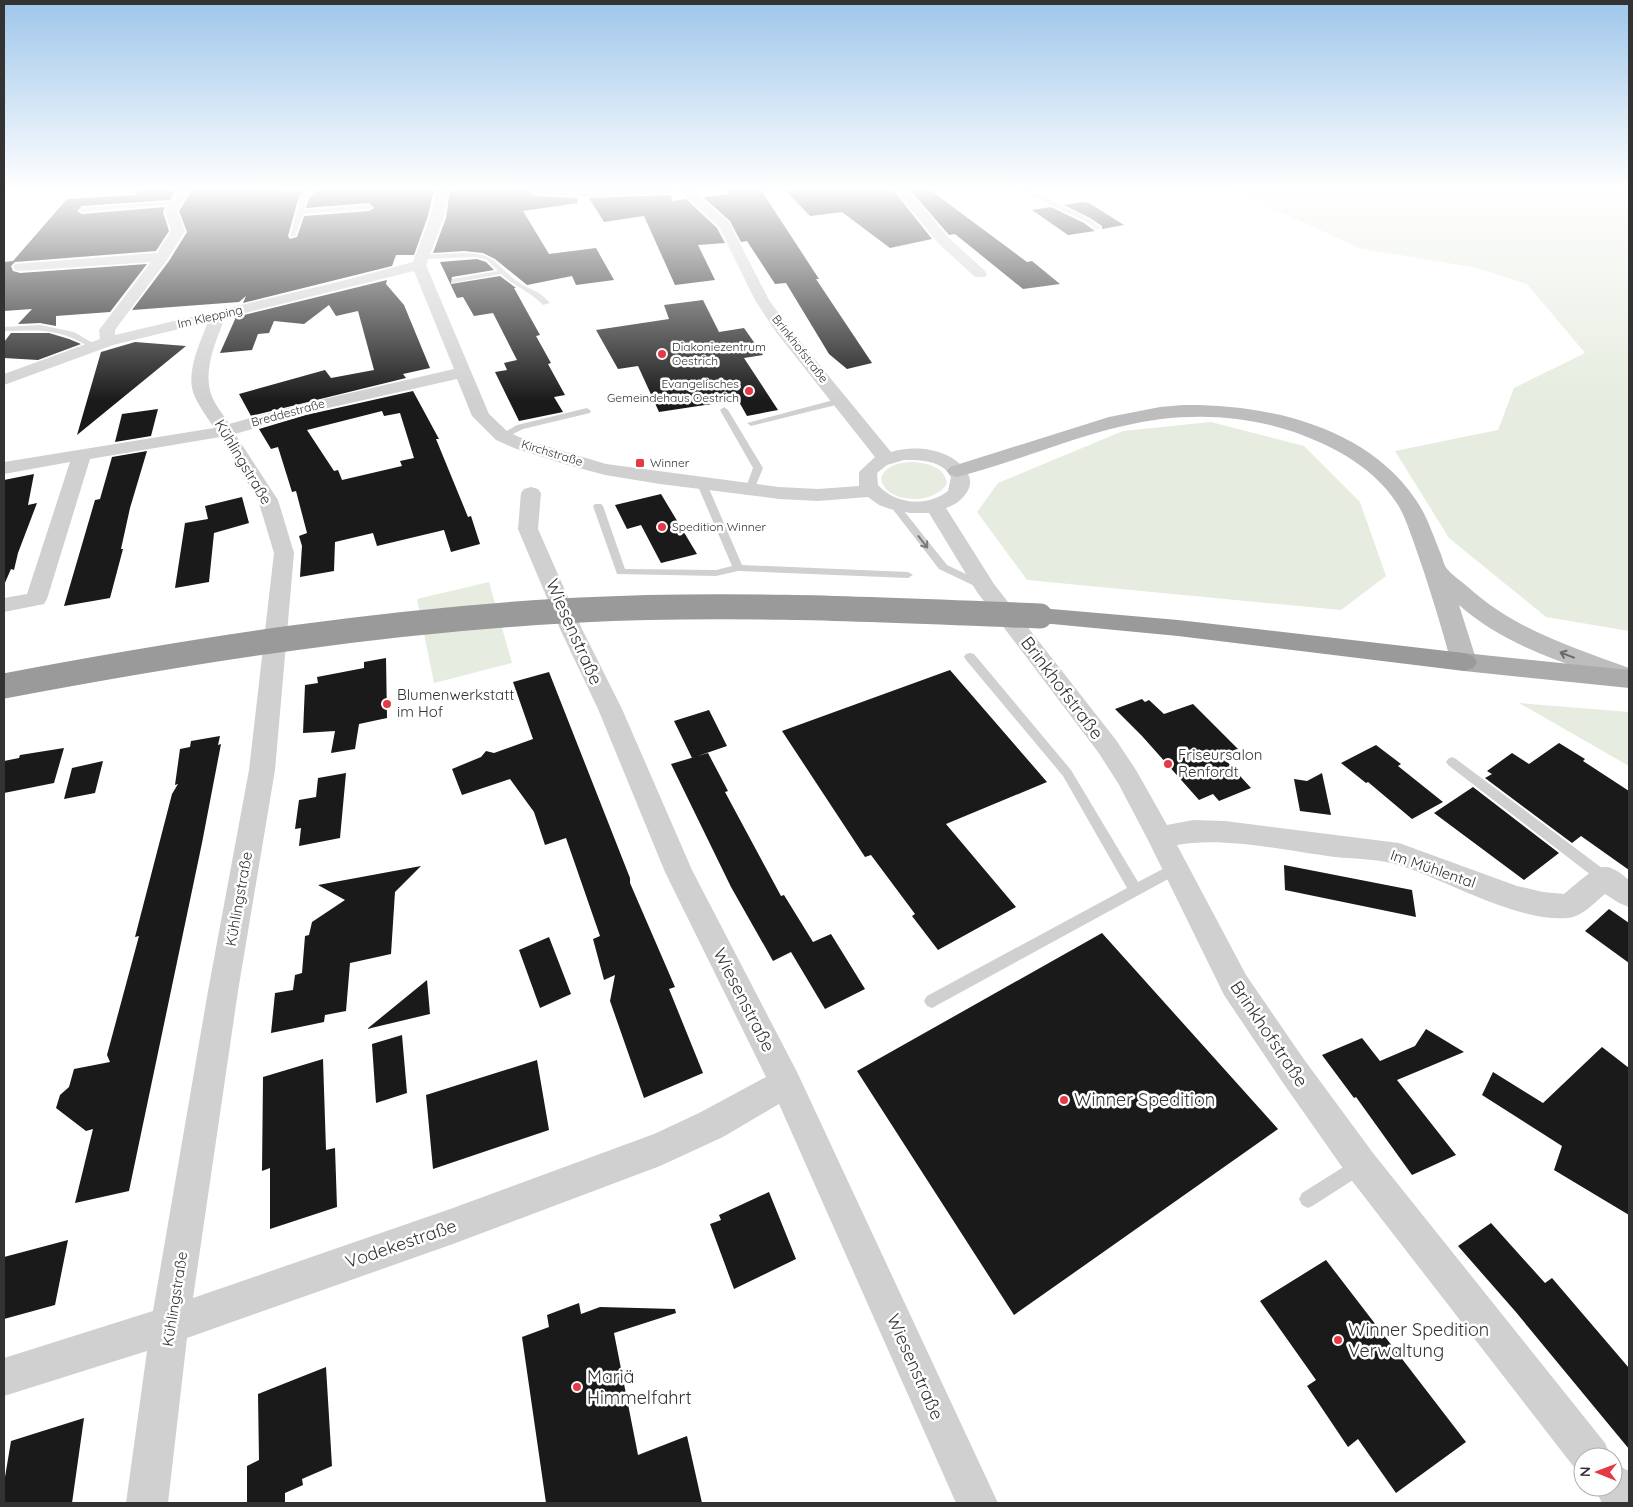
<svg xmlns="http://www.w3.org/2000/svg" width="1633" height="1507" viewBox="0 0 1633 1507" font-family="Quicksand,sans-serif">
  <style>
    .green { fill: #e6ecdf }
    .building { fill: #1a1a1a; fill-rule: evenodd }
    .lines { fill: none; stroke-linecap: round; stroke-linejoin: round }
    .lane { fill: #d0d0d0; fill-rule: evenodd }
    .street { fill: #d0d0d0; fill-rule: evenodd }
    .secondary { fill: #bdbdbd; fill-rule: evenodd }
    .primary { fill: #ababab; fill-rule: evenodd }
    .highway { fill: #9a9a9a; fill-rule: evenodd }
    .highway-bridge { stroke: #9a9a9a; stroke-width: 25 }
    .oneway { stroke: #7a7a7a }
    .oneway2 { stroke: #6a6a6a }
    .poi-dot { fill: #e63946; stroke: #fff; stroke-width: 2 }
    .labels { text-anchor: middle; stroke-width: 5; stroke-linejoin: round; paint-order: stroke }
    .far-street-label { font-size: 12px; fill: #333; stroke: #fff }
    .far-poi-label { font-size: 12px; fill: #333; stroke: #fff; text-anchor: start }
    .street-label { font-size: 15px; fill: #333; stroke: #fff }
    .poi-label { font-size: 15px; fill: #333; stroke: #fff; text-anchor: start }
    .near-street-label { font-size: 18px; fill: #333; stroke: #fff }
    .near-poi-label { font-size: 18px; fill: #333; stroke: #fff; text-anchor: start }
  </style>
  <rect width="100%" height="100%" fill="#fff"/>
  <path class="green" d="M1233 190H1629V631L1546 617 1449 538 1395 451 1498 430 1514 388 1585 353 1527 284 1477 268 1359 248Z
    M1211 422 1304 446 1360 502 1386 576 1341 610 1027 580 977 512 998 483 1123 431Z
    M913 462C927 463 945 467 947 483 937 505 885 505 881 478 886 465 900 462 913 462Z
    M489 582 512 663 434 683 417 599Z
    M1519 703 1629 712V766Z"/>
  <path class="building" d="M138 190H176L170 200 82 206 77 211 82 214 165 207 163 212 169 231 156 251 15 262 11 266 13 271 20 273 147 264 110 312 56 316V326L40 323 18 324 32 309 4 311V262L13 261 67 199 136 195Z
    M192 190H285V191L305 190 299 196 288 236 290 239 297 237 304 216 369 211 374 208 369 203 306 208 309 199 316 190H434L428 216 414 255H396L392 266 243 303 246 296 239 302 132 310 169 261 187 232 179 211Z
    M450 190H527L535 196 577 198 578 203 523 211 549 254 596 248 614 280 576 285 572 276 527 285 495 259 483 253 464 251 433 253 446 218Z
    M727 190H761L819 279H816L872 363 847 369 829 354 786 283 775 284 747 241 741 242 730 221 703 197 730 194Z
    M785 190H893L932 239 890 248 842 212 810 216Z
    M910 190H930L1027 262 1032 261 1060 284 1023 289 955 234 949 235Z
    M671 195 672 201 686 199 717 228 725 243 698 245 715 280 675 285 644 216 604 222 589 198Z
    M1082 202 1089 203 1124 225 1102 229V226L1090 218 1064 205Z
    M1051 207 1084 223 1095 231 1068 235 1032 210Z
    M477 259 486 262 494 270 452 277 451 284 500 276 516 288H514L540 335 536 336 551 363 548 364 565 395 554 397 563 412 519 421 495 372 507 370 504 363 517 360 493 313 474 316 463 297 457 298 440 262Z
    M387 280 386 284 404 305 430 368 403 374 406 378 251 416 239 394 325 370 331 378 374 370 358 311 336 316 329 305 304 324 274 321 269 333 258 334 252 350 220 353 236 317Z
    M703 300 719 332 744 328 763 355 744 358 778 410 747 416 738 400 659 412 638 366 618 369 596 330 669 319 664 305Z
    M11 333H49L69 339 81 344 38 360 4 358V342Z
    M135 342 186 346 77 435 101 352Z
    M413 391 439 439H436L468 517 471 516 480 544 451 552 444 530 377 546 373 533 335 542 334 571 300 577 302 546 299 536 307 533 296 491 292 492 278 447 271 449 259 429 306 415ZM382 411 384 416 400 413 414 458 400 461 402 466 342 480 338 470 334 471 307 430Z
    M158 409 151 436 115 442 122 414Z
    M147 451 130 508 121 549H123L110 598 64 606 95 500 100 499 112 457Z
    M34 474 28 505 37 503 18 553 14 570 11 569 4 585V480Z
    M661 494 697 554 661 563 641 525 627 529 615 505Z
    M242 497 249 523 214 533 209 582 175 588 185 523 208 519 205 506Z
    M386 658 387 718 359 724 355 749 331 753 335 731 303 733 305 685 318 683 317 677 364 668V662Z
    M950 670 1047 782 946 824 1016 907 938 950 912 916 915 914 871 855 865 857 782 731Z
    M549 672 630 878V883L675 987 669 989 703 1073 644 1098 610 1001 615 975 604 980 593 939 600 936 566 838 545 845 534 812 510 779 462 795 452 769 481 757 486 751 494 753 533 739 513 682Z
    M1142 699 1145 702 1149 700 1164 714 1193 704 1238 749 1221 755 1251 788 1219 801 1213 794 1199 800 1142 736 1115 709Z
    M709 710 727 746 692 758 674 721Z
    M220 736 218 745 221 744 202 843 129 1191 75 1203 93 1129 86 1131 56 1108 60 1095 69 1087 74 1069 110 1062 107 1055 139 936 135 937 172 794 178 784 175 785 180 749 190 747 191 741Z
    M1559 743 1585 759 1583 761 1629 791V870L1581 836 1572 843 1485 778 1492 774 1487 771 1512 753 1529 764Z
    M1376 745 1401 764 1398 766 1443 802 1412 819 1368 782 1366 783 1341 763Z
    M64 748 54 783 4 793V761L19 758 20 755Z
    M708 753 728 791 725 792 781 896 784 895 813 942 831 934 865 989 825 1009 791 952 773 961 731 887 671 764Z
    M103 761 95 793 64 799 72 768Z
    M346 773 340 838 299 846 301 828 295 829 299 800 316 797 318 778Z
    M1322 773 1331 815 1300 811 1294 779 1307 781Z
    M1473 787 1559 853 1524 880 1434 813Z
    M1284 865 1412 890 1416 917 1285 890Z
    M421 866 395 892 391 954 350 963 346 1011 325 1015 324 1022 271 1033 275 993 293 990 295 975 302 973 305 936 309 935 312 922 345 900 318 885Z
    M1609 909 1629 923V963L1585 931Z
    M1102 933 1278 1129 1014 1315 857 1071Z
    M549 937 571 994 540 1008 519 950Z
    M427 980 430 1014 367 1029Z
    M1426 1029 1464 1052 1397 1080 1456 1155 1412 1175 1356 1097 1354 1098 1322 1055 1362 1038 1380 1061 1415 1046Z
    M402 1035 407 1093 376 1103 372 1044Z
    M1602 1047 1629 1068V1215L1554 1170 1562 1146 1482 1095 1493 1072 1543 1103Z
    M323 1059 326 1150 335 1148 337 1207 270 1229V1168L262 1171 263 1077Z
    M537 1060 549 1130 433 1169 426 1095Z
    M769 1192 796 1259 734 1289 710 1224 721 1220 719 1215Z
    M1491 1223 1545 1283 1552 1278 1629 1368V1449L1515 1311 1458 1246Z
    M68 1240 55 1305 4 1319V1257Z
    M1326 1260 1466 1442 1396 1493 1358 1439 1348 1447 1307 1386 1316 1380 1260 1301Z
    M579 1303 581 1314 600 1307 675 1309 676 1313 614 1333 638 1455 687 1436 702 1503H546L522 1337 549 1327 547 1315Z
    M326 1367 332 1466 302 1479 303 1485 285 1493V1503H247V1466L259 1460 258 1394Z
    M84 1418 72 1503H4V1483L11 1441Z"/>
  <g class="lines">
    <path class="lane" d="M308 190H314L307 198 304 210 369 205 372 207 369 209 303 214 295 236 290 237 301 197Z
      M1020 190H1028L1089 219 1101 228 1096 229 1085 221Z
      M176 201 178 202V204L82 212 79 210 82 208Z
      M464 253C496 253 495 265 517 281 530 291 537 288 550 303L543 305C531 292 515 287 501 274L452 283V279L498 271 487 260 477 257 421 259 418 257 421 255Z
      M40 325 74 332 98 346 91 348C60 328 39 330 4 331V327Z
      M841 398 845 401 844 403 751 426 747 423Z
      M724 407 728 410 763 468 753 492H747L745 490 753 468 720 410Z
      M587 408 591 411 590 413 523 429 505 438H499L498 436 517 425Z
      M702 481 707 484 742 565 908 572 913 575 908 578 738 571 716 576 617 574 593 506 595 504H601L603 506 625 569 716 570 732 566 697 484Z
      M893 500 896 501 947 565 989 585 990 587 989 589H981L939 569 888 503Z
      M970 653 974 654 1071 770 1138 882 1176 862 1181 864 1183 868 1181 872 932 1008 927 1006 924 1001 927 996 1127 888 1063 776 966 660 964 657 966 654Z
      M1452 757 1456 759 1610 874 1612 878 1610 882 1605 884 1600 882 1448 765 1446 762 1448 759Z
      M1361 1156 1367 1159 1370 1165 1367 1171 1314 1205 1308 1208 1302 1205 1299 1199 1302 1193Z"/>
    <path class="street" d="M178 190H190L177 211 185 231 167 260 115 330V335L342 281 413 262 430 217 436 190H448L444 217 426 265 489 414 508 432 526 440 606 464 779 487 818 489 859 486V472L875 457 776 332 755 300 719 227 679 190H692L729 222 769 300 790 329 891 452C915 444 954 449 968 474 971 480 971 486 967 492 962 500 955 505 946 508L994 584 1116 740 1136 770 1167 825 1193 820 1225 821 1399 843 1517 886 1543 892 1564 894C1573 887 1593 867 1604 867 1613 866 1623 875 1629 880V907L1619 903 1605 894C1595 902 1582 917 1568 918 1516 922 1449 881 1399 865 1379 859 1356 859 1335 857 1288 851 1223 836 1177 845L1246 975 1303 1058 1373 1153 1605 1443 1611 1457H1583V1474L1577 1471 1349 1177 1281 1080 1224 995 1148 840 1118 783 1098 752 977 592 929 513H910L890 509 879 505 868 497 818 501 779 499 660 484 605 475 564 464 514 448 496 440 472 416 457 379 306 413 235 434 278 500 294 553 275 770 238 991 193 1298 453 1208 654 1134 699 1113 766 1077 665 872 598 709 560 629 518 529 521 493 524 489 531 487 538 489 541 493 538 529 582 629 622 709 692 870 797 1072 998 1503H956L779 1104 723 1137 660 1166 453 1244 187 1338 168 1503H126L147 1351 4 1396V1358L153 1311 208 991 249 770 274 553 258 500 220 437 90 459 47 599 44 604 4 612V598L27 594 70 462 4 474V462L214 428C208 418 200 408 195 397 184 375 200 343 208 322L113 345 4 385V374L100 339 99 330 151 262 20 271 15 270 13 267 15 264 157 253 171 231 165 211ZM414 271 454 369 302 404 229 424C224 415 214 404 211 394 203 369 216 341 225 318ZM904 460C921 460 942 460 951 477L948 491C927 507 896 505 878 485L877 473 887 465Z
      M529 190H675L669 194 599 197 535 194Z
      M895 190H908L949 238 985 271 987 274 985 277H975L939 244Z
      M1613 1463 1629 1471V1503H1602L1594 1487H1613Z"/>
    <path class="secondary" d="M1183 405C1267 404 1366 426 1416 500 1427 516 1433 535 1440 552 1442 556 1443 562 1445 566 1450 574 1461 581 1468 587 1514 629 1571 647 1629 668V686C1613 682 1597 675 1582 669 1537 654 1494 636 1459 605L1477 662 1473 668 1464 671 1455 668 1451 662C1440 622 1428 582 1414 543 1409 530 1405 516 1398 505 1380 476 1349 455 1319 442 1259 414 1188 410 1123 426 1067 439 1013 463 957 477L950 475 947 471 950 467 1109 417 1160 407Z"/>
    <path class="primary" d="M1464 653 1629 670V688L1464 671 1455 668 1451 662 1455 656Z"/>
    <path class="highway" d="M1040 608 1178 620 1464 653 1473 656 1477 662 1473 668 1464 671 1178 636 1031 622 1028 616 1031 610Z"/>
    <path class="highway-bridge" d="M4 686C194 650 386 620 580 610 733 602 887 610 1040 616"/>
  </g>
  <defs><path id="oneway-shaft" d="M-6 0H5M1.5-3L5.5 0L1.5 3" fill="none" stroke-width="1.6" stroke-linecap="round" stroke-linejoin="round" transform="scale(1.25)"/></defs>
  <use class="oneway" href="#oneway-shaft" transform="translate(923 542) rotate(52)"/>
  <use class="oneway2" href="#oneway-shaft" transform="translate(1567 655) rotate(-159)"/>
  <linearGradient id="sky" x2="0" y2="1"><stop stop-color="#9ec6ea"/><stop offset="0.47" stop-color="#fff"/><stop offset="1" stop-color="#fff" stop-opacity="0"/></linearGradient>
  <rect width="1633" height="401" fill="url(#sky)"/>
  <g class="poi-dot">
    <circle cx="662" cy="354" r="5"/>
    <circle cx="749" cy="391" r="5"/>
    <rect x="635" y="458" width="10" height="10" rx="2.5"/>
    <circle cx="662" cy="527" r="5"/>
    <circle cx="387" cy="704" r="5"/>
    <circle cx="1168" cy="764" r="5"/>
    <circle cx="1064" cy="1100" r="5"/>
    <circle cx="1338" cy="1340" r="5"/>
    <circle cx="577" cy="1387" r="5"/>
  </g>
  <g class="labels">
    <g class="far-street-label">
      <text transform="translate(210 317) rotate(-13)" y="4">Im Klepping</text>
      <text transform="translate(800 349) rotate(52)" y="4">Brinkhofstraße</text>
      <text transform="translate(288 413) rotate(-15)" y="4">Breddestraße</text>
      <text transform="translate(552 453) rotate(17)" y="4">Kirchstraße</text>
    </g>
    <g class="far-poi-label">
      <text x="672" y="351">Diakoniezentrum<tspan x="672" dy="14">Oestrich</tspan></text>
      <text x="739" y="388" text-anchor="end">Evangelisches<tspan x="739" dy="14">Gemeindehaus Oestrich</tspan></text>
      <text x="650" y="467">Winner</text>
      <text x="672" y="531">Spedition Winner</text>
    </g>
    <g class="street-label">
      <text transform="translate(243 462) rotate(59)" y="5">Kühlingstraße</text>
      <text transform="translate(1433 869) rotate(19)" y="5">Im Mühlental</text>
      <text transform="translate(239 899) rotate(-80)" y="5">Kühlingstraße</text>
      <text transform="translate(175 1299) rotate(-81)" y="5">Kühlingstraße</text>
    </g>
    <g class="poi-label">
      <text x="397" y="700">Blumenwerkstatt<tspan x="397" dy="17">im Hof</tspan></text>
      <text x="1178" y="760">Friseursalon<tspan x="1178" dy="17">Renfordt</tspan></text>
    </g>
    <g class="near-street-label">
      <text transform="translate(574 632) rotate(66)" y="6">Wiesenstraße</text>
      <text transform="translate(1062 688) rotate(53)" y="6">Brinkhofstraße</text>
      <text transform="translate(744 1000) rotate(63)" y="6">Wiesenstraße</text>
      <text transform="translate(1269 1034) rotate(56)" y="6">Brinkhofstraße</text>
      <text transform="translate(401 1244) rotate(-19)" y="6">Vodekestraße</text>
      <text transform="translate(915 1367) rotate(66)" y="6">Wiesenstraße</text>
    </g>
    <g class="near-poi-label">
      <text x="1074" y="1106">Winner Spedition</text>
      <text x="1348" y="1336">Winner Spedition<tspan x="1348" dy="21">Verwaltung</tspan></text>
      <text x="587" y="1383">Mariä<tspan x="587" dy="21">Himmelfahrt</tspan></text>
    </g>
  </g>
  <rect width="1633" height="1507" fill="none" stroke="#333333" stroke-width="10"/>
  <g transform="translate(1598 1472) rotate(271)"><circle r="24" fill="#ffffff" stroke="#adadad"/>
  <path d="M0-4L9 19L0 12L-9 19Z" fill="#e63946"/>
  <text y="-8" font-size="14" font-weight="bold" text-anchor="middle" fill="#333333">N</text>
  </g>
</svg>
